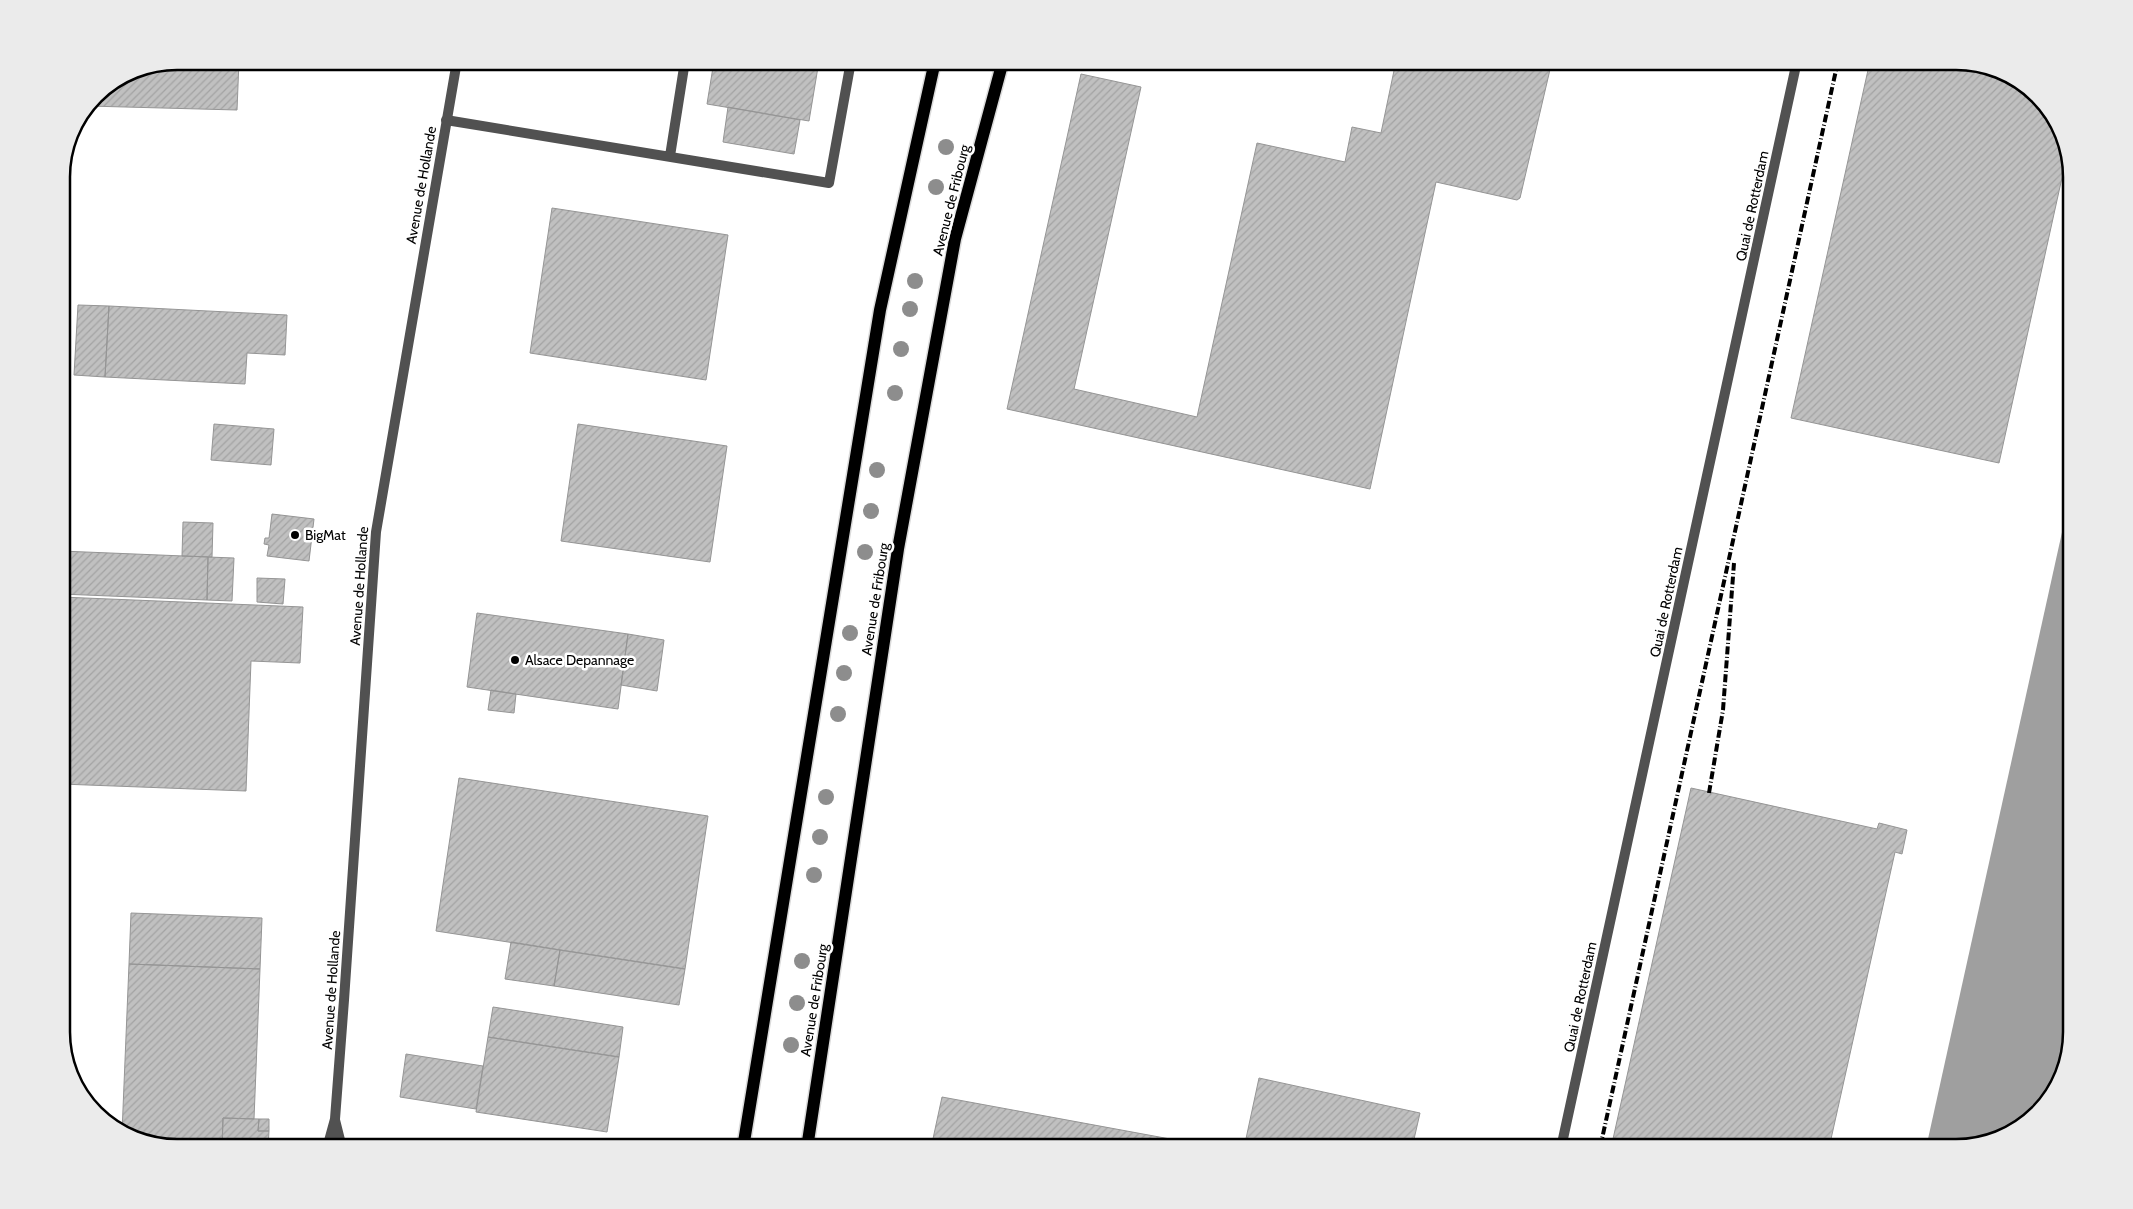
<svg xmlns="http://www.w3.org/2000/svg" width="2133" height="1209" viewBox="0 0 2133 1209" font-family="Cabin,sans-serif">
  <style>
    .water { fill: #9f9f9f }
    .building { fill: url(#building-hatch); stroke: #959595 }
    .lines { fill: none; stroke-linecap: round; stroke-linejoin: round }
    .primary-casing { stroke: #dbdbdb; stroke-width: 15 }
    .lane { stroke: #515151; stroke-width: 10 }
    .street { stroke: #515151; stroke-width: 10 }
    .primary { stroke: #000; stroke-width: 12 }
    .rail { stroke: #000; stroke-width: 4; stroke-dasharray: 8 2.5 1 2.5; stroke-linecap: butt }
    .tree { fill: #8d8d8d }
    .poi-dot { fill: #000; stroke: #fff; stroke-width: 2 }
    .labels { text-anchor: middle; stroke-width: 5; stroke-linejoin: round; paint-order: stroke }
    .street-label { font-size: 14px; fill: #000; stroke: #fff }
    .poi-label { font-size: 14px; fill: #000; stroke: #fff; text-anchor: start }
    .rim { fill: none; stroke: #000; stroke-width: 2.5 }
  </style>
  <defs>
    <pattern id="building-hatch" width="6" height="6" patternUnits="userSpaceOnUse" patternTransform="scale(1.25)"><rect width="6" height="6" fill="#c0c0c0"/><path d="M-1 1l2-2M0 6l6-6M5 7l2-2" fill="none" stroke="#a3a3a3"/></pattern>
  </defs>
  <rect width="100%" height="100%" fill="#fff"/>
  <path class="water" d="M2072 487V1032L2056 1090 2014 1132 1956 1148H1926Z"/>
  <path class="building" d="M177 61H239L237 110 88 106 95 95 133 70Z
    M714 61H819L809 121 707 104Z
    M1396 61H1552L1520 198 1517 200 1436 182 1370 489 1007 409 1081 74 1141 87 1074 389 1197 417 1257 143 1345 162 1352 127 1381 133Z
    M1870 61H1956L2014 77 2052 113 2067 155 1999 463 1791 418Z
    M728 107 800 120 794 154 723 142Z
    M552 208 728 235 706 380 530 353Z
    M78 305 109 306 105 377 74 375Z
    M109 306 287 315 285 355 247 353 245 384 105 377Z
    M214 424 274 429 271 465 211 460Z
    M578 424 727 446 710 562 561 541Z
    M272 514 314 519 309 561 267 556 269 545 264 544 265 538H269Z
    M183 522 213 523 212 557 182 556Z
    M61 551 208 557 207 600 61 594Z
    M208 557 234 558 232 601 207 600Z
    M257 578 285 579 283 604 257 602Z
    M61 597 303 607 300 663 251 661 246 791 61 784Z
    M477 613 628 634 618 709 467 687Z
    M628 634 664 640 657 691 621 685Z
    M491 690 516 694 514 713 488 710Z
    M459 778 708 816 685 969 436 931Z
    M1691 788 1877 829 1879 823 1907 830 1902 854 1895 852 1829 1148H1611Z
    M131 913 262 918 260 969 129 964Z
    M511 942 560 950 554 986 505 979Z
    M560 950 685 969 679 1005 554 986Z
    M129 964 260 969 254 1119 223 1118 222 1148H177L122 1133Z
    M493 1007 623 1027 619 1057 488 1037Z
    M488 1037 619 1057 607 1132 476 1112Z
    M406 1054 483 1066 476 1109 400 1097Z
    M1259 1078 1420 1113 1412 1148H1244Z
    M942 1097 1219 1148H931Z
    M223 1118 259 1119 258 1131H269L268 1148H222Z
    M259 1119H269V1131H258Z"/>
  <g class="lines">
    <defs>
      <path id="primary" d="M743 1148 880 310 935 61
        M807 1148 898 549 955 239 1003 61"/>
    </defs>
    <use href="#primary" class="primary-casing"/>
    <path class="lane" d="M446 120 829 183 851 61
      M670 156 685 61"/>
    <path class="street" d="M335 1120 342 1148
      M327 1148 335 1119 344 1000 376 532 457 61
      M1561 1148 1797 61"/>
    <use href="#primary" class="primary"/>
    <path class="rail" d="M1709 793 1723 710 1734 563
      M1600 1148 1838 61"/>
  </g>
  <g class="tree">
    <circle cx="946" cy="147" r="8"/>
    <circle cx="936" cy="187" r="8"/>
    <circle cx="915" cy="281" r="8"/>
    <circle cx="910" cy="309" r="8"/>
    <circle cx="901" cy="349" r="8"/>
    <circle cx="895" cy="393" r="8"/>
    <circle cx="877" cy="470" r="8"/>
    <circle cx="871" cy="511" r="8"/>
    <circle cx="865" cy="552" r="8"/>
    <circle cx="850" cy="633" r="8"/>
    <circle cx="844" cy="673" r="8"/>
    <circle cx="838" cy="714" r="8"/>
    <circle cx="826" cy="797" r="8"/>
    <circle cx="820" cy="837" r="8"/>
    <circle cx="814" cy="875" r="8"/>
    <circle cx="802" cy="961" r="8"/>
    <circle cx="797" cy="1003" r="8"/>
    <circle cx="791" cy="1045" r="8"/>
  </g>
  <g class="poi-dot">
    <circle cx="295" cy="535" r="5"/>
    <circle cx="515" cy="660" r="5"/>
  </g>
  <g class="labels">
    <g class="street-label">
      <text transform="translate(421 185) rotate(-80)" y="5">Avenue de Hollande</text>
      <text transform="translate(951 200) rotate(-76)" y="5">Avenue de Fribourg</text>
      <text transform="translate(1752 206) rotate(-78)" y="5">Quai de Rotterdam</text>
      <text transform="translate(359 586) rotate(-86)" y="5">Avenue de Hollande</text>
      <text transform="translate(875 599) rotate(-81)" y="5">Avenue de Fribourg</text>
      <text transform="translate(1666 602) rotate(-78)" y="5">Quai de Rotterdam</text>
      <text transform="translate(331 990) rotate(-86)" y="5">Avenue de Hollande</text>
      <text transform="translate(1580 997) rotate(-78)" y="5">Quai de Rotterdam</text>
      <text transform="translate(814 1000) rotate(-81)" y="5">Avenue de Fribourg</text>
    </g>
    <g class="poi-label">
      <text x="305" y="540">BigMat</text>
      <text x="525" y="665">Alsace Depannage</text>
    </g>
  </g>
  <path d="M0 0H2133V1209H0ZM177 70H1956A107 107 0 0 1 2063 177V1032A107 107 0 0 1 1956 1139H177A107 107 0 0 1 70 1032V177A107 107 0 0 1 177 70Z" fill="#ebebeb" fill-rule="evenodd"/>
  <path class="rim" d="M177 70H1956A107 107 0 0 1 2063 177V1032A107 107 0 0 1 1956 1139H177A107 107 0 0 1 70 1032V177A107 107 0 0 1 177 70Z"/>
</svg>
